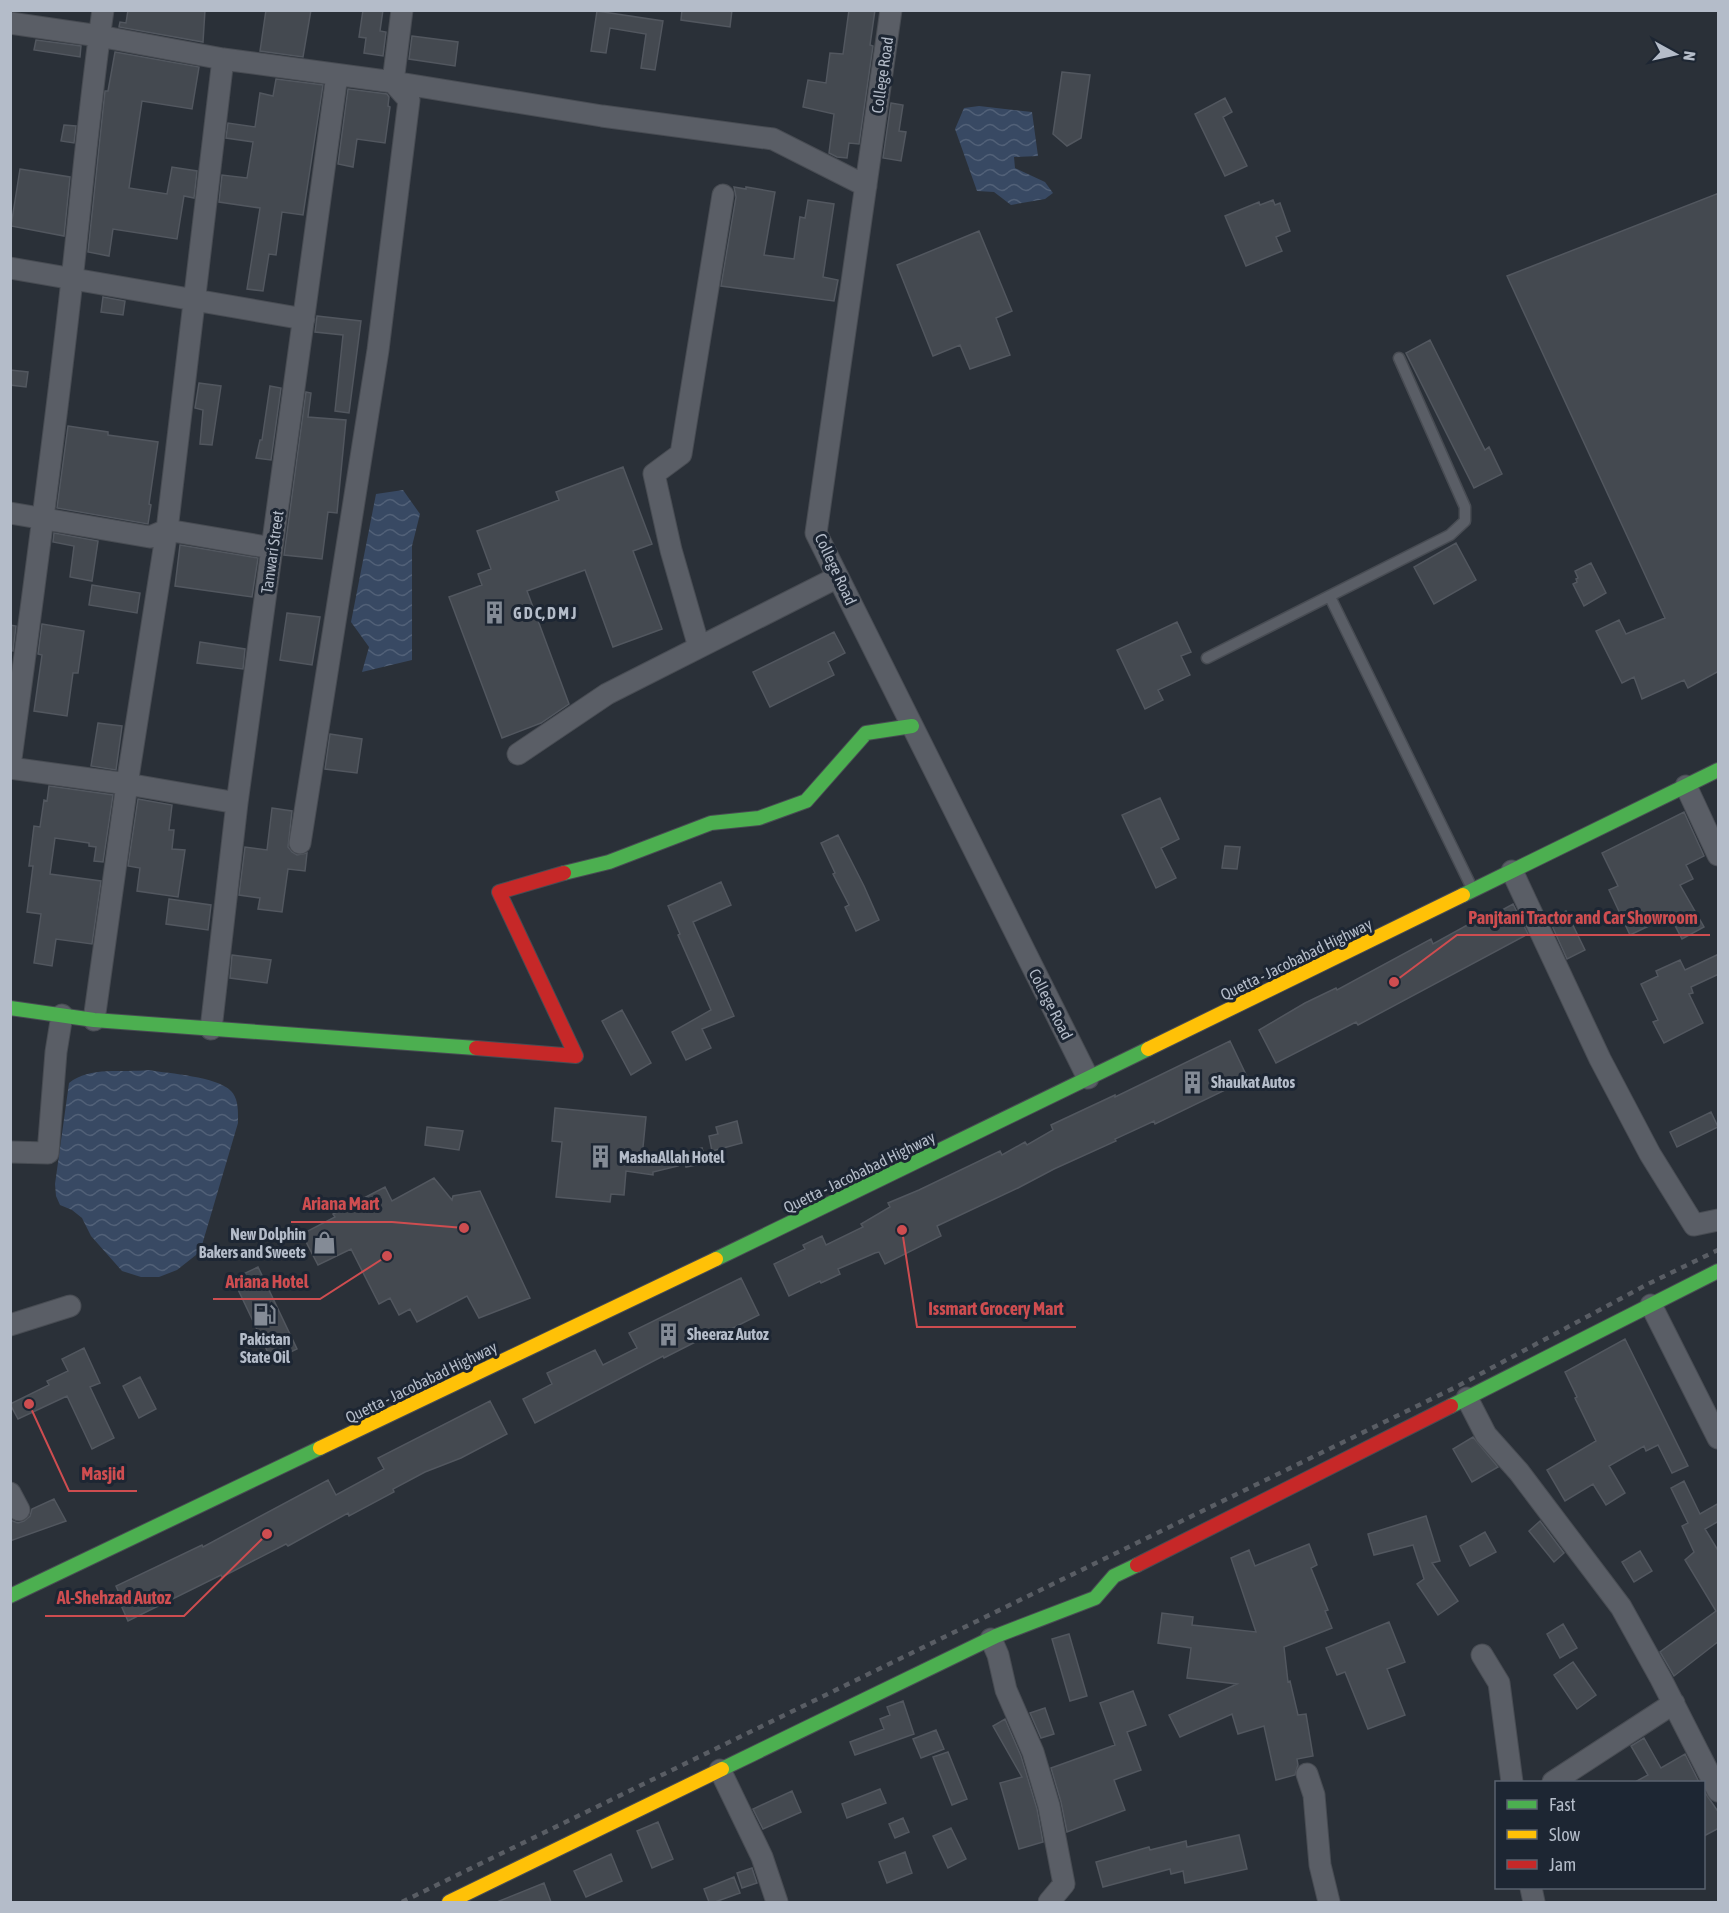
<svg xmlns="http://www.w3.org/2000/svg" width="1729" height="1913" viewBox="0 0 1729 1913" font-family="'Asap Condensed',sans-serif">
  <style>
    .water { fill: url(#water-waves) }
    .building { fill: #444950; stroke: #52575f; stroke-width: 1.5 }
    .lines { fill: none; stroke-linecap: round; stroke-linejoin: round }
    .lane-casing { stroke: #484c53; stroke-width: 13 }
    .street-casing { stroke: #484c53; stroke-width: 23 }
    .fast-casing { stroke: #484c53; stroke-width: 16 }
    .slow-casing { stroke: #484c53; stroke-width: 16 }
    .jam-casing { stroke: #484c53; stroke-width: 16 }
    .lane { stroke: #5a5e66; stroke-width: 10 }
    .street { stroke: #5a5e66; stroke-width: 21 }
    .fast { stroke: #4caf50; stroke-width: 14 }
    .slow { stroke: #ffc107; stroke-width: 14 }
    .jam { stroke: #c62828; stroke-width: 14 }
    .rail { stroke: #595d64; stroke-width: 4.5; stroke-dasharray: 6 6; stroke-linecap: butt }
    .labels { text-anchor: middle; stroke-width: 6; stroke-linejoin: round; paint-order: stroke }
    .street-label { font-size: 16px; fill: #b4bcc9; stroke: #1d2633 }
    .poi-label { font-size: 16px; font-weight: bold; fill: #b4bcc9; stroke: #1d2633; text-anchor: start }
    .leader { fill: none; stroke: #ce4d50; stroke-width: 2 }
    .callout-dot { fill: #ce4d50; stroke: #1d2633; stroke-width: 2 }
    .callout-label { font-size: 18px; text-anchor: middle; font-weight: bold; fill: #ce4d50; stroke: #1d2633; stroke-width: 6; stroke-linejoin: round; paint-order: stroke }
  </style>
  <defs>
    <pattern id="water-waves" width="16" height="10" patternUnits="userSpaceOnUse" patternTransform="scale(1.5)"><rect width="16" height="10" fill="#384963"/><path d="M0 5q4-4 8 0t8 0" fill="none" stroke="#526178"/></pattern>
  </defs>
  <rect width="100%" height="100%" fill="#2a3038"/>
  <path class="water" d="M979 106 1032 112 1038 156 1014 157 1015 168 1045 182 1053 193 1045 199 1011 205 994 192 977 191 955 129 964 108Z
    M403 490 420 514 412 546V660L362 672 369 647 351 622 376 494Z
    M149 1070C170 1074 216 1076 231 1091 239 1099 238 1113 238 1123L202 1245 196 1255 177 1270 159 1277H141L122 1271 91 1236 82 1218 72 1210 60 1205 56 1196 55 1184 69 1083C90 1066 122 1073 149 1070Z"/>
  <path class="building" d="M128 10H205L203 42 119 27 120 22 126 23Z
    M266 10H311L303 57 260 51Z
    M363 10H383L380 31 386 32 383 56 364 53 366 38 359 37Z
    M682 10H732L730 27 681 20Z
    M849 10H875L870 45 873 46 859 144 849 143 847 158 837 157 829 153 834 114 803 107 808 80 826 83 830 53 843 54Z
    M597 11 663 21 655 70 641 68 646 34 610 28 606 53 591 51Z
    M412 36 458 42 455 66 409 59Z
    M36 40 81 46 80 57 34 50Z
    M115 52 199 67 192 109 142 101 129 188 167 194 172 167 197 171 194 198 184 196 177 239 113 229 109 256 88 252 105 91H108Z
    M1062 72 1090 75 1081 138 1067 146 1053 134Z
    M276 79 323 85 303 215 282 212 276 255 269 254 263 291 247 289 260 208 219 202 222 175 247 178 253 142 226 138 228 123 255 127 260 93 273 96Z
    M348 89 387 94 389 97 388 106 390 107 385 143 357 139 353 167 338 164Z
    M1225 98 1232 112 1223 117 1247 166 1225 176 1195 114Z
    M891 103 903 105 899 131 906 132 901 161 883 158Z
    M64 125 76 126 74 143 61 141Z
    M20 169 70 177 64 236 11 226Z
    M734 187 746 189V187L775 192 764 255 794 259 800 217 805 218 808 200 834 204 823 277 838 280 834 301 721 286 736 197Z
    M1719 193V671L1688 688 1684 680 1642 699 1634 677 1622 683 1596 631 1619 620 1626 634 1665 618 1507 276Z
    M1273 200 1275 205 1280 203 1290 231 1276 237 1282 251 1246 266 1225 216 1259 202 1260 205Z
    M979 231 1012 311 996 318 1010 355 970 369 960 345 933 356 897 265Z
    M103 297 125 301 123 315 101 312Z
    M317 316 361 321 349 413 335 411 343 335 315 332Z
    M1430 340 1485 450 1489 447 1502 474 1474 488 1406 353Z
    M10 370 28 372 26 387 10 385Z
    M199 383 221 386 212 445 200 444 203 410 195 408Z
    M270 386 281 388 271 460 256 458 260 440H262Z
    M306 392 311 393 308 417 346 420 337 513 328 512 322 559 284 555Z
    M68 426 108 432V435L158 442 149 504 151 505 148 524 57 508Z
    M623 467 652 544 633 551 662 629 613 647 585 570 527 591 569 704 541 723 502 738 449 597 482 585 478 574 491 569 477 531 559 500 556 492Z
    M54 533 98 541 92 581 70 577 74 546 53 542Z
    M1456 543 1476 580 1434 604 1414 567Z
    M180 545 258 558 252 597 175 586Z
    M1591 563 1606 593 1584 606 1573 584 1577 582 1576 579 1578 578 1575 571Z
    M92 585 140 593 137 613 89 605Z
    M287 613 320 617 312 665 280 660Z
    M1177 622 1191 652 1181 656 1190 675 1158 690 1163 700 1145 709 1117 650Z
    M42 624 84 631 78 673H73L67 716 34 711 42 655 38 654Z
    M10 625 16 626 13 651 10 650Z
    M834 632 845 653 828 662 834 675 770 707 753 672Z
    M200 642 245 649 243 669 197 663Z
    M98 723 122 726 116 770 91 766Z
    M330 734 362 739 357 773 325 769Z
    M49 786 113 795 103 862 94 861 96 847 89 846V843L55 838 50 874 101 881 92 944 56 939 52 966 34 963 41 914 27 912 33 866H29L34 826 40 827 44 800 47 801Z
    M1160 798 1179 839 1161 848 1176 878 1156 888 1122 815Z
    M138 799 172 805 169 830H174L172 849 185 850 178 897 137 891 140 868 128 866Z
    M272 808 292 811 288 847 292 852 297 855 307 853 305 871 288 869 282 912 258 909 260 898 239 895 245 847 267 850Z
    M1684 812 1704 856 1686 865 1693 879 1680 885 1704 927 1682 939 1670 916 1630 935 1609 890 1618 886 1602 853Z
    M838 835 864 886 879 920 856 931 845 907 849 905 833 874 835 873 821 843Z
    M1225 846 1240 847 1237 869 1222 868Z
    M721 882 731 905 693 922 734 1016 702 1029 711 1048 686 1060 672 1032 711 1010 678 935 680 934 668 906Z
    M169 899 211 905 208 930 166 924Z
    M1513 904 1528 934 1358 1025 1356 1022 1276 1063 1259 1030 1305 1003 1336 988 1337 990 1431 939 1433 944 1480 918 1482 921Z
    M1566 911 1585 950 1567 959 1549 919Z
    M1719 954V974L1691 987 1693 993 1689 994 1703 1023 1664 1043 1653 1022 1658 1020 1641 984 1658 976 1656 971 1680 960 1685 970Z
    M232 955 271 960 267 983 230 978Z
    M622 1010 651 1063 631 1075 602 1021Z
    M1230 1041 1248 1079 1155 1124 1154 1121 1115 1139 1116 1141 1054 1169 1018 1188 937 1226 941 1236 885 1264 879 1252 875 1253 838 1269 840 1274 821 1283 820 1281 789 1296 774 1264 805 1249 803 1245 822 1236 826 1245 863 1227 861 1224 890 1207 888 1203 919 1190 1000 1151 1002 1155 1025 1142 1027 1145 1053 1130 1051 1125 1115 1095V1097Z
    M555 1108 646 1117 642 1157 674 1149 678 1166 653 1172V1175L626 1171 624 1195 611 1194 610 1202 556 1197 562 1142 552 1141Z
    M1711 1112 1718 1127 1677 1147 1670 1132Z
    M737 1121 742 1143 712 1151 709 1136 718 1134 716 1127Z
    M427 1127 463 1131 459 1150 425 1145Z
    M702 1148 706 1163 686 1167 683 1153Z
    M434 1178 452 1200 453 1196 480 1191 530 1298 479 1318 467 1296 417 1322 410 1309 399 1315 390 1298 379 1304 351 1249 318 1265 302 1234 335 1217 333 1214 385 1187 392 1201Z
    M258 1267 297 1349 272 1361 233 1279Z
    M741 1278 759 1315 715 1337 713 1333 664 1358 663 1356 535 1423 523 1399 552 1384 547 1373 595 1350 603 1365 637 1348 629 1333Z
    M1625 1339 1688 1466 1672 1473 1658 1445 1646 1451 1644 1446 1609 1466 1625 1493 1606 1505 1593 1484 1565 1501 1547 1470 1596 1441 1575 1398 1577 1397 1565 1372Z
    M84 1348 100 1383 90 1387 114 1438 92 1449 67 1396 18 1419 10 1404 49 1385 47 1381 68 1371 62 1359Z
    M140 1377 156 1409 139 1418 123 1386Z
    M490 1401 507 1434 461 1458 425 1472 393 1489 394 1492 349 1516 348 1513 288 1546 286 1544 222 1577 221 1575 128 1621 120 1603 123 1602 116 1586 202 1545 203 1547 328 1480 336 1495 384 1469 378 1458Z
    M1473 1437 1498 1467 1472 1482 1453 1449Z
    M1684 1481 1700 1514 1719 1503V1521L1705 1529 1719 1552V1641L1674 1676 1660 1652 1716 1611 1685 1560 1694 1552 1682 1526 1688 1523 1671 1488Z
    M54 1499 66 1521 10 1541V1520L18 1523 24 1521 30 1516 32 1509Z
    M1426 1516 1440 1561 1432 1563 1458 1601 1438 1615 1417 1584 1424 1579 1413 1545 1374 1555 1368 1534Z
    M1540 1521 1564 1553 1554 1562 1529 1531Z
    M1485 1532 1496 1552 1470 1566 1460 1546Z
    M1309 1544 1317 1565 1311 1568 1328 1610 1325 1611 1332 1628 1284 1647 1288 1682 1290 1681 1298 1715 1306 1714 1313 1756 1297 1759 1298 1765 1295 1775 1276 1780 1264 1726 1238 1734 1232 1714 1180 1737 1169 1715 1237 1684 1187 1678 1191 1648 1158 1643 1162 1613 1193 1617 1192 1625 1256 1632 1231 1558 1249 1550 1255 1566Z
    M1640 1551 1652 1571 1634 1582 1622 1562Z
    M1389 1622 1405 1662 1387 1669 1405 1715 1368 1729 1345 1672 1337 1675 1326 1648Z
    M1563 1624 1577 1648 1560 1658 1547 1634Z
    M1069 1634 1087 1696 1070 1701 1052 1639Z
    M1573 1662 1596 1695 1577 1709 1554 1675Z
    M1133 1691 1146 1725 1127 1732 1141 1770 1114 1780 1125 1810 1067 1832 1061 1802 1051 1768 1115 1745 1100 1703Z
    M903 1701 914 1734 855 1755 850 1742 884 1729 880 1719 890 1715 887 1707Z
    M1045 1708 1054 1734 1041 1738 1030 1713Z
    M1005 1719 1021 1756 1037 1809 1043 1842 1019 1849 1000 1783 1022 1777 993 1726Z
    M936 1730 944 1749 921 1758 913 1739Z
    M1644 1738 1661 1768 1685 1754 1699 1782H1635L1648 1775 1631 1746Z
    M948 1752 967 1799 952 1805 933 1757Z
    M880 1789 886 1803 847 1818 842 1804Z
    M792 1791 801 1812 763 1829 753 1809Z
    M1704 1791 1719 1813V1828L1704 1836Z
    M903 1818 909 1832 895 1838 889 1824Z
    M658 1822 673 1859 652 1868 637 1831Z
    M951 1828 966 1859 948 1868 933 1836Z
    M1239 1835 1247 1869 1185 1883 1183 1871 1171 1874 1170 1869 1103 1887 1096 1862 1149 1847 1150 1850 1186 1841 1187 1847Z
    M905 1852 912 1873 887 1883 879 1862Z
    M611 1854 622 1881 586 1897 574 1871Z
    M752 1868 757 1883 742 1888 737 1873Z
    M734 1877 740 1893 715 1902H709L704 1889Z
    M544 1883 551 1902H497Z"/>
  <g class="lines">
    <defs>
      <path id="lane" d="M1330 597 1472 888
        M1207 658 1450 535 1465 521V507L1399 358"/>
      <path id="street" d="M891 10 816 533 1088 1078
        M10 23 99 36 223 59 393 82 602 116 773 139 866 186
        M10 268 304 319
        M10 513 150 537 167 530 272 548
        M699 647 671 550 654 474 681 454 723 195
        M518 754 607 694 838 577
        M10 766C32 604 54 442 72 280 82 190 90 100 103 10
        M10 768 127 784 237 803
        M1686 786 1718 855
        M300 843 378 350 409 100 393 82 402 10
        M1512 871 1600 1059 1650 1154 1694 1225 1718 1220
        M94 1020 127 784 167 530 223 59
        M211 1029 237 803 337 75
        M10 1152 48 1153 56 1052 62 1015
        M1651 1305 1718 1438
        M10 1325 70 1306
        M1467 1398 1486 1435 1519 1472 1621 1607 1661 1679 1718 1791
        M10 1493 19 1510
        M991 1639 998 1655 1006 1690 1033 1752 1049 1806 1064 1884 1049 1902
        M1482 1655 1499 1683 1512 1782
        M720 1770 762 1857 777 1902
        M1307 1774 1314 1795 1320 1865 1329 1902
        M1553 1782 1674 1703
        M1531 1888 1534 1902"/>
      <path id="fast" d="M564 873 609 862 711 823 759 818 806 801 866 733 912 726
        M1463 895 1718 770
        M10 1008 94 1020 476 1048
        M716 1259 1148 1049
        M1451 1406 1718 1271
        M10 1596 320 1448
        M722 1769 996 1636 1095 1598 1114 1576 1137 1565"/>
      <path id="slow" d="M1148 1049 1463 895
        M320 1448 716 1259
        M449 1902 722 1769"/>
      <path id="jam" d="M476 1048 576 1056 499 892 564 873
        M1137 1565 1451 1406"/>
    </defs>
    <use href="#lane" class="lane-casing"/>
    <use href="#street" class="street-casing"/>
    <use href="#fast" class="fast-casing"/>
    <use href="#slow" class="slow-casing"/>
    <use href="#jam" class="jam-casing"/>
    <use href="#lane" class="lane"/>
    <use href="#street" class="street"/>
    <use href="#fast" class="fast"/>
    <use href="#slow" class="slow"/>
    <use href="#jam" class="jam"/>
    <path class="rail" d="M402 1902 1456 1387 1648 1284 1718 1250"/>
  </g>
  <defs>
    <symbol id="building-bare" viewBox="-9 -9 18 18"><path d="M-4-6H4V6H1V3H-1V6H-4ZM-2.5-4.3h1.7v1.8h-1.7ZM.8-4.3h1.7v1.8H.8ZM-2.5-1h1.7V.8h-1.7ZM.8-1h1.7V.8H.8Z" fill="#848b96" stroke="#1d2633" stroke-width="2.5" paint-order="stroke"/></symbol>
    <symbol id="shop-bare" viewBox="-9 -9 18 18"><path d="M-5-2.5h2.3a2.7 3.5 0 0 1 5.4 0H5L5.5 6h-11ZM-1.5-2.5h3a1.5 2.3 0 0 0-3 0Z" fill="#848b96" stroke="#1d2633" stroke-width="2.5" paint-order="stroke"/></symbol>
    <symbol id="fuel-bare" viewBox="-9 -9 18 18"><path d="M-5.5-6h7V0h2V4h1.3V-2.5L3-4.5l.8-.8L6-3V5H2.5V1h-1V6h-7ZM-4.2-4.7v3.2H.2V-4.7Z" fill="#848b96" stroke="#1d2633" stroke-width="2.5" paint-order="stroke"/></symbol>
  </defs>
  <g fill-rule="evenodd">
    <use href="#building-bare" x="478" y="596" width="33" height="33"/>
    <use href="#building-bare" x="1176" y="1066" width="33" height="33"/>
    <use href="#building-bare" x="584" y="1140" width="33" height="33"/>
    <use href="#shop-bare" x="308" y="1226" width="33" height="33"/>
    <use href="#fuel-bare" x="248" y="1298" width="33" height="33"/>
    <use href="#building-bare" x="652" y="1318" width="33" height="33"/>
  </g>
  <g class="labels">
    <g class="street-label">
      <text transform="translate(882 75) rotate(-82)" y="6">College Road</text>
      <text transform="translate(272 552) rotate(-82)" y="6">Tanwari Street</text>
      <text transform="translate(836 569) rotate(65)" y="6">College Road</text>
      <text transform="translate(1296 959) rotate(-26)" y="6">Quetta - Jacobabad Highway</text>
      <text transform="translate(1051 1004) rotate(63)" y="6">College Road</text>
      <text transform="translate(859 1172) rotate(-26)" y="6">Quetta - Jacobabad Highway</text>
      <text transform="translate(421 1382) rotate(-26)" y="6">Quetta - Jacobabad Highway</text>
    </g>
    <g class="poi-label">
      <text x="513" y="619">G D C, D M J</text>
      <text x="1211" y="1088">Shaukat Autos</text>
      <text x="619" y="1163">MashaAllah Hotel</text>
      <text x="306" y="1240" text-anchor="end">New Dolphin<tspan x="306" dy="18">Bakers and Sweets</tspan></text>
      <text x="687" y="1340">Sheeraz Autoz</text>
      <text x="265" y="1345" text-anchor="middle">Pakistan<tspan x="265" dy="18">State Oil</tspan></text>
    </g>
  </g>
  <path class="leader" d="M1394 982L1457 935H1710M464 1228L392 1222H291M387 1256L320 1299H213M902 1230L917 1327H1076M29 1404L69 1491H137M267 1534L184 1616H45"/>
  <g class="callout-dot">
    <circle cx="1394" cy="982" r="6"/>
    <circle cx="464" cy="1228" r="6"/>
    <circle cx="387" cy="1256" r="6"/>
    <circle cx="902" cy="1230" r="6"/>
    <circle cx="29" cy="1404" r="6"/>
    <circle cx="267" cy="1534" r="6"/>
  </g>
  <g class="callout-label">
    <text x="1583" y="924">Panjtani Tractor and Car Showroom</text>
    <text x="341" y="1210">Ariana Mart</text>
    <text x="267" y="1288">Ariana Hotel</text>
    <text x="996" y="1315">Issmart Grocery Mart</text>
    <text x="103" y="1480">Masjid</text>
    <text x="114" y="1604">Al-Shehzad Autoz</text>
  </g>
  <rect width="1729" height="1913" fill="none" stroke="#b4bcc9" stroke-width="24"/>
  <rect x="1495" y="1781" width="210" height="108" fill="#1d2633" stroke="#59626f" stroke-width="1.5"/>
  <rect x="1507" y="1800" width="30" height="9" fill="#4caf50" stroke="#59626f" stroke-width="1.5"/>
  <text x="1549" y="1811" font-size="18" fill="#b4bcc9">Fast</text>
  <rect x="1507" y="1830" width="30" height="9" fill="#ffc107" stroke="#59626f" stroke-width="1.5"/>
  <text x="1549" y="1841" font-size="18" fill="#b4bcc9">Slow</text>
  <rect x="1507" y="1860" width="30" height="9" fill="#c62828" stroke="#59626f" stroke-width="1.5"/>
  <text x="1549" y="1871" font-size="18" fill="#b4bcc9">Jam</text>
  <g transform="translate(1675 54) rotate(98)" stroke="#1d2633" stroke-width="4.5" paint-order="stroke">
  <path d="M0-4.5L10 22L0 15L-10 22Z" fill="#b4bcc9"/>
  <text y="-9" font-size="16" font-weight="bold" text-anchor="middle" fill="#b4bcc9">N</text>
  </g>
</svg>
